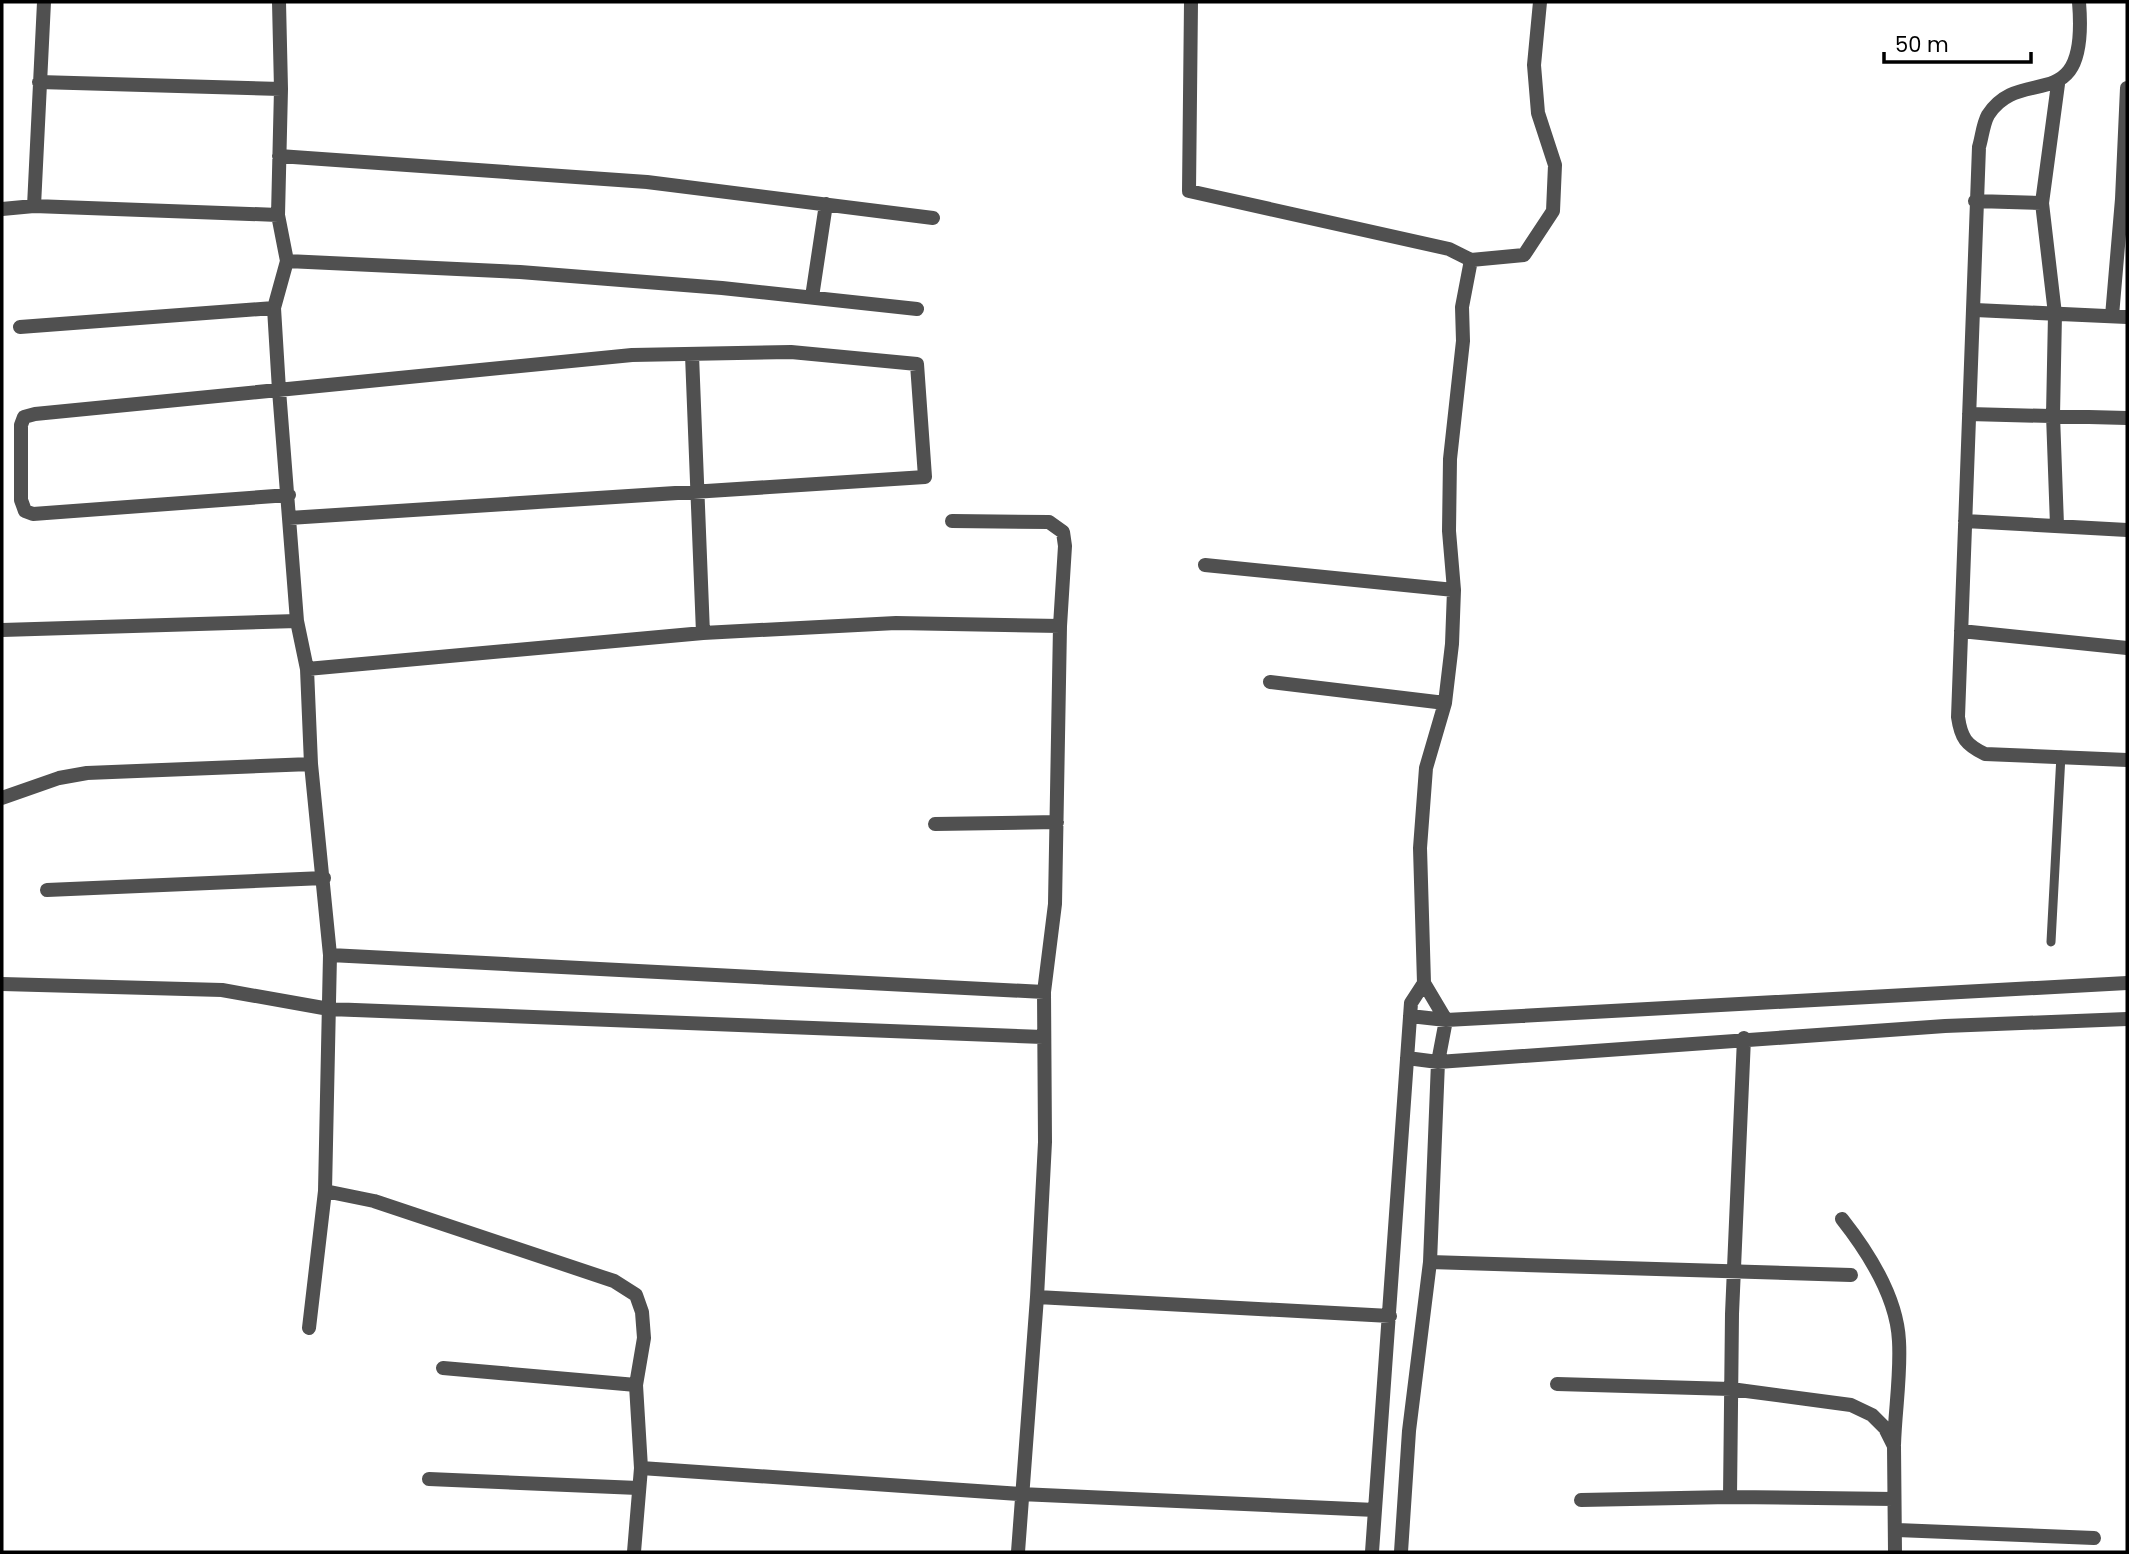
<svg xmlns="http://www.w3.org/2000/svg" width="2129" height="1554" viewBox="0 0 2129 1554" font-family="Poppins,sans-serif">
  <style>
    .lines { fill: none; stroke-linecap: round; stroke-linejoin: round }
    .lane { stroke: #505050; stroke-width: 9 }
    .street { stroke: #505050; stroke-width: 14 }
  </style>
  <rect width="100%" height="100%" fill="#fff"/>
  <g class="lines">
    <path class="lane" d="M2051 942 2061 755"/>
    <path class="street" d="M1191 2 1189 191 1449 249 1471 260
      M2079 2C2089 122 2022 62 1988 115 1983 124 1982 137 1979 147L1958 717C1961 738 1966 745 1985 754L2127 760
      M39 82 281 89
      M279 156 647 182 933 218
      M1975 201 2042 203
      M34 206 44 2
      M2 209 34 206 278 215 287 261 274 308 279 390 297 621 307 669 311 764 330 955 325 1191 309 1328
      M278 215 281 89 279 2
      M287 261 520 272 722 288 917 309
      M812 297 826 204
      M1975 310 2127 317
      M2112 316 2122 199 2127 88
      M20 327 274 308
      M692 355 703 633
      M1969 414 2127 418
      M289 495 33 514 25 511 21 500V425L24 417 35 414 632 355 791 352 917 364 925 477 289 518
      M952 521 1049 522 1063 532 1065 546 1060 626 1055 904 1044 992 1045 1142 1037 1297 1018 1552
      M1965 521 2127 530
      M2057 525 2053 415 2055 314 2042 203 2058 84
      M1205 565 1454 590
      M2 630 297 621
      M1961 631 2127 648
      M307 669 703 633 896 623 1060 626
      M1270 682 1445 703
      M2 798 59 778 87 773 311 764
      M935 824 1057 822
      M47 890 324 878
      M330 955 1044 992
      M2 984 222 990 329 1009 1043 1037
      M1410 1016 1446 1020 2127 983
      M1407 1058 1438 1062 1945 1026 2127 1019
      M325 1191 374 1201 614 1281 636 1295 642 1312 644 1338 636 1385 641 1468 634 1552
      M1842 1219C1868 1252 1897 1298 1899 1341 1901 1376 1895 1410 1894 1445
      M1430 1262 1851 1275
      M1037 1297 1390 1316
      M443 1368 636 1385
      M1557 1384 1731 1389 1851 1405 1872 1415 1885 1428 1894 1446 1895 1552
      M641 1468 1020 1494 1375 1510
      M429 1479 638 1488
      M1730 1497 1732 1314 1744 1038
      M1581 1500 1730 1497 1894 1499
      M1897 1530 2094 1538
      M1372 1552 1411 1003 1424 983
      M1401 1552 1409 1431 1430 1262 1438 1062 1446 1020 1424 983 1420 848 1426 768 1445 703 1452 644 1454 590 1449 531 1450 459 1463 341 1462 307 1471 260 1524 255 1553 211 1555 165 1538 113 1534 65 1540 2"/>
  </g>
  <rect width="2129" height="1554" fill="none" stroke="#000000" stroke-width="7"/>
  <path d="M1884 52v10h147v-10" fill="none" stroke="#000000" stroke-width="3.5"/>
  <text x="1895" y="52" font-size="21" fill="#000000" stroke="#ffffff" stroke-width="5" paint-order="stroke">50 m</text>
</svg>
